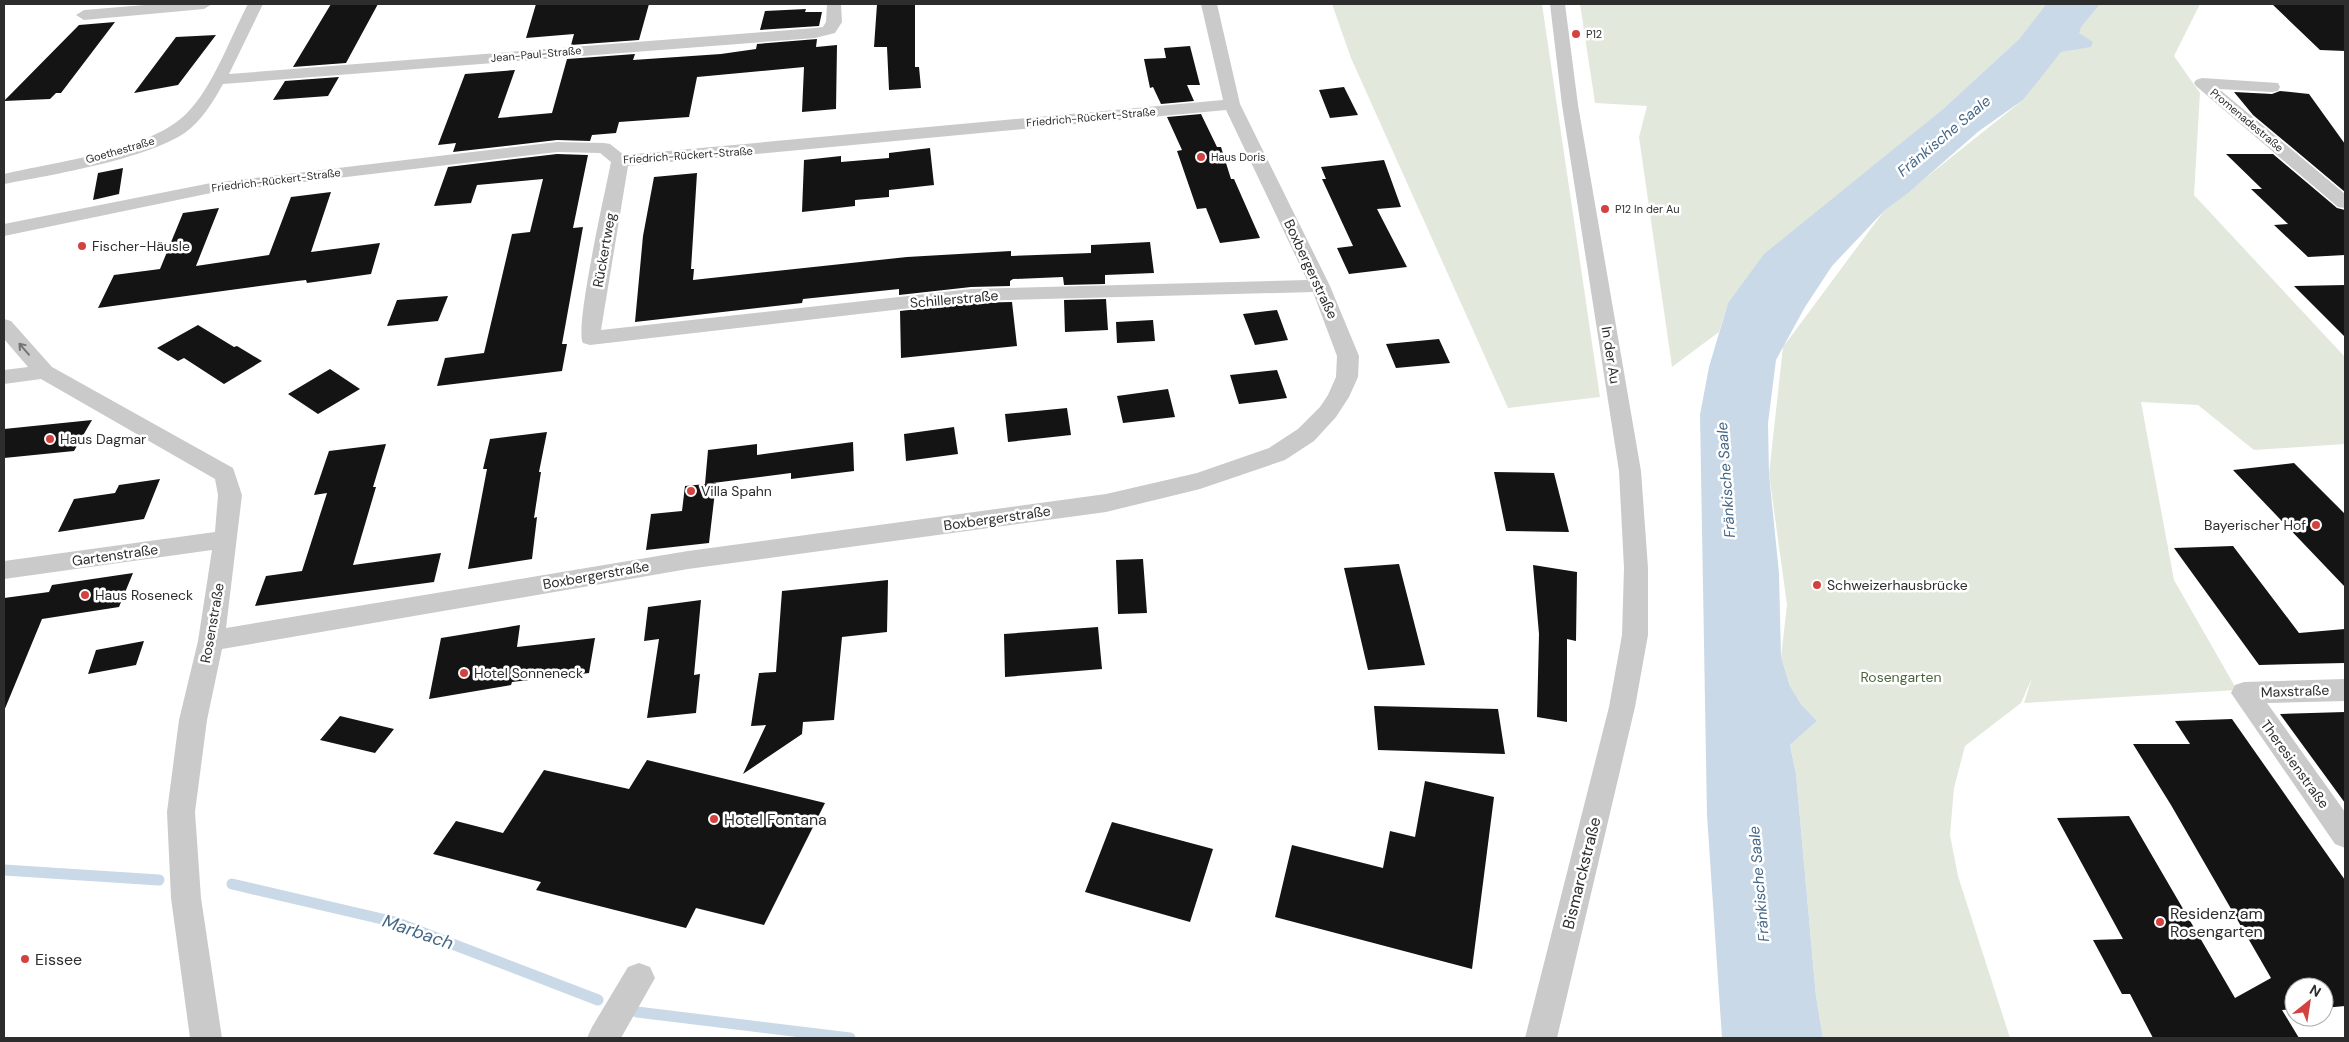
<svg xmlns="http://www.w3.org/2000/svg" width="2349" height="1042" viewBox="0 0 2349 1042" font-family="'DM Sans',sans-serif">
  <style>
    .green { fill: #e2e9dc }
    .water { fill: #cad9e7 }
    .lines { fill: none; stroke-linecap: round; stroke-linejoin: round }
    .stream { stroke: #cad9e7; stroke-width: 11 }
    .building { fill: #141414 }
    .minor { fill: #cacaca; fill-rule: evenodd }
    .oneway { stroke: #747474 }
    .poi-dot { fill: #d24241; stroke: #fff; stroke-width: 2 }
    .labels { text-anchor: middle; stroke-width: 5; stroke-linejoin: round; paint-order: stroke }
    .far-poi-label { font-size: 11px; fill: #2d2d2d; stroke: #fff; text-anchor: start }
    .far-street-label { font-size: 11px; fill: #2d2d2d; stroke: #fff }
    .poi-label { font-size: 14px; fill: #2d2d2d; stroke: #fff; text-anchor: start }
    .street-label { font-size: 14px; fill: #2d2d2d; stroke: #fff }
    .park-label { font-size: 14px; fill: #4d633f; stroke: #fff }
    .water-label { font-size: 15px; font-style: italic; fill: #446786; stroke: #fff }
    .near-poi-label { font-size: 16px; fill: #2d2d2d; stroke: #fff; text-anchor: start }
    .near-street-label { font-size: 16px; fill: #2d2d2d; stroke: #fff }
    .near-water-label { font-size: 18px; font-style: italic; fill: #446786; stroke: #fff }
  </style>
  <rect width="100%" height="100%" fill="#fff"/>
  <path class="green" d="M1332 4H1542L1600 397 1508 408 1351 58Z
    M1580 4H2046L2019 39 1943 109 1855 181 1728 303 1719 332 1672 367 1639 137 1647 106 1595 103Z
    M2091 4H2200L2174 56 2200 93 2194 195 2345 357V444L2254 450 2198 405 2141 402 2174 580 2237 690 2024 703 2032 678 2021 703 1965 746 1954 788 1950 835 1958 876 2010 1038H1823L1816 996 1796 774 1790 745 1817 721 1801 704 1790 686 1781 657 1787 605 1769 474 1783 347 1884 211 2023 100Z"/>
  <path class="water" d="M2046 4H2100L2081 27 2079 33 2093 42 2091 47 2061 52 2023 100 1979 131 1908 193 1884 211 1832 266 1805 307 1776 360 1768 423 1769 474 1779 573 1781 657 1790 686 1801 704 1817 721 1790 745 1796 774 1816 996 1823 1038H1722L1707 815 1700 415 1709 367 1728 303 1764 254 1943 109 2019 39Z"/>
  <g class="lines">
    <path class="stream" d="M4 870 159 880
      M232 884 395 922 598 1000
      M637 1012 850 1038"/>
  </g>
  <path class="building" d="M331 4H378L346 63 293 67Z
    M536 4H649L639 40 571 45 574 34 526 38Z
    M877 4H915V67H919L921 88 889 90 887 47H874Z
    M2272 4H2345V51L2320 50Z
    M806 9 805 12H822L819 26 760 30 765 11Z
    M115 22 61 93H56L50 99 4 101 79 25Z
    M216 35 178 85 134 93 176 37Z
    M817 39 816 47 837 45 836 109 802 112 804 67 697 77 689 117 619 122 616 133 592 135 590 141 557 140 453 152 456 143 438 145 465 74 515 70 498 118 552 113 567 59 635 54 633 60 721 54 756 49 757 44Z
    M1190 46 1200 85H1187L1194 101 1161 104 1153 87 1150 88 1144 59 1166 58 1164 48Z
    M339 77 328 96 273 100 285 81Z
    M1344 87 1358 115 1330 118 1319 90Z
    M2280 91 2309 94 2345 144V192L2253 115 2234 92 2272 94Z
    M1201 114 1217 147H1221L1231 179H1234L1260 238 1220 243 1206 208 1197 209 1177 151 1182 150 1167 117Z
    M930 148 934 185 889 190V197L855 200V206L802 212 804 160 841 156V162L889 158V153Z
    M557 154 588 155 573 228 583 227 562 344H567L562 371 437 386 445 358 484 353 512 234 530 232 543 179 477 185 471 203 434 206 448 167Z
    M2226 154H2273L2337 208 2345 210V255L2308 257 2274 225 2288 224 2251 189H2262Z
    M1384 160 1401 207 1377 209 1407 267 1349 274 1337 248 1353 246 1322 179H1326L1321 167Z
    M123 168 119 194 93 200 98 173Z
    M697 173 691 269H694L693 280 907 257 1011 251V256L1091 253V245L1150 242 1154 273 1105 275V284L1064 285 1063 277 1013 279 1010 281V286L971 287 899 295V289L803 299 802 303 635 322 643 236 654 177Z
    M331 192 311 252 380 243 371 274 307 283 306 280 297 281 98 308 114 275 160 269 183 213 219 208 196 266 269 255 291 197Z
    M2345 285V337L2294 286Z
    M448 296 438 321 387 326 397 300Z
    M1106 299 1108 330 1065 332 1064 300Z
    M1012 302 1017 346 901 358 900 311 971 303Z
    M1277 310 1288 340 1255 345 1243 314Z
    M1153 320 1155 341 1117 343 1116 322Z
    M198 325 234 347 237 346 262 361 224 384 184 358 178 361 157 348Z
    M1439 339 1450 363 1396 368 1386 344Z
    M330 369 360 389 318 414 288 394Z
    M1277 370 1287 398 1239 404 1230 375Z
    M1168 389 1175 417 1123 423 1117 396Z
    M1067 408 1071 435 1008 442 1005 414Z
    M92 420 74 451 4 458V429Z
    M954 427 958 454 906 461 904 434Z
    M547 432 539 472H541L534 518 537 517 532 559 468 569 487 469H483L490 439Z
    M853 442 854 471 791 479V473L705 484 708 450 757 444V455Z
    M386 444 373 487H376L353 565 441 553 434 582 255 606 266 576 302 571 327 493 314 495 329 451Z
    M2294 463 2345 514V587L2233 470Z
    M1494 472 1554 473 1569 532 1506 531Z
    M160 479 144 519 58 532 74 499 115 493 119 485Z
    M716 483 709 543 646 550 651 514 682 511 685 486Z
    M2233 546 2299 633 2345 629V663L2259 665 2174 548Z
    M1143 559 1147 613 1118 614 1116 560Z
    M1399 564 1425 665 1368 670 1344 568Z
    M1533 565 1577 572 1576 641 1567 639V722L1537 717 1539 634Z
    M133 573 119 607 42 619 4 711V598L49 592 52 585Z
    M888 580 887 632 842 637 834 720 803 722 802 734 743 774 766 725 751 726 759 673 776 672 782 591Z
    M701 600 694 675 700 674 696 713 647 718 659 639 644 641 648 607Z
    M520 625 517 647 595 638 589 673 512 682 511 685 429 699 441 638Z
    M1098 627 1102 669 1005 677 1004 634Z
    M144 641 136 665 88 674 96 650Z
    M1374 706 1498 709 1505 754 1378 750Z
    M2345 712V803L2280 714Z
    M340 716 394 729 375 753 320 740Z
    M2232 719 2345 880V1006L2324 1008V987H2294V1009L2282 1010 2299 1038H2153L2130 994H2122L2093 940 2123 939 2057 818 2129 816 2235 998 2271 978 2171 805 2133 744H2190L2175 721Z
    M647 760 825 803 764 925 696 908 686 928 536 890 541 882 433 854 456 821 503 833 544 770 629 789Z
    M1425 781 1494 797 1472 969 1275 917 1292 845 1383 868 1390 831 1415 837Z
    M1112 822 1213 849 1190 922 1085 892Z"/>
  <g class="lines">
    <path class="minor" d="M157 4H212L204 9 84 20 76 15 84 10Z
      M248 4H263L229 74 815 28 823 27 826 22 827 4H841L842 22 835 33 815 38 223 84C213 102 202 120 186 132 148 159 51 175 4 184V174C54 162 150 151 187 113 213 87 230 38 248 4Z
      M1201 4H1217L1240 104 1330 286 1359 356 1358 377 1349 397 1336 417 1314 441 1285 460 1200 489 1106 512 688 569 222 649 207 720 195 812 201 898 222 1038H190L171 898 167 812 179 720 198 641 212 550 4 579V561L215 532 218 495 215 479 41 379 4 384V370L28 367 4 339V319L11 321 52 367 233 468 242 495 226 628 688 551 1106 494 1197 473 1269 448 1298 429 1320 407 1328 395 1336 377 1337 356 1313 292 971 301 590 345 583 343C574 329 606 188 611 162L600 153 557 152 211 193 4 236V224L211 183 557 142 604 143 610 144 624 155 1223 100ZM1226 110 1307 280 971 289 601 330 628 166Z
      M1550 4H1565L1578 105 1641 471 1648 568V635L1635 707 1557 1038H1525L1609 707 1622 635 1624 568 1619 471 1562 105Z
      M2202 78 2278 83 2280 87 2278 91 2272 92 2219 89 2345 194V208L2338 207 2196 86 2194 83 2196 80Z
      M2345 679V701L2267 703 2345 812V848L2335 844 2231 693 2235 685 2244 682Z
      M639 963 650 967 655 978 621 1038H587L592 1027 628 967Z"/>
  </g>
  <defs><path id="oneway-shaft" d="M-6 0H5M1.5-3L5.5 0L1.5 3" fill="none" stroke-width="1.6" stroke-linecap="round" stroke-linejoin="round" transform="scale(1.25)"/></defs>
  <use class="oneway" href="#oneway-shaft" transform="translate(24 349) rotate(-131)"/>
  <g class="poi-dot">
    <circle cx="1576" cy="34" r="5"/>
    <circle cx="1201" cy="157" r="5"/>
    <circle cx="1605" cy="209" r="5"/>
    <circle cx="82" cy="246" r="5"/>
    <circle cx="50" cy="439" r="5"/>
    <circle cx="691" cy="491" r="5"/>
    <circle cx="2316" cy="525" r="5"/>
    <circle cx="1817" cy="585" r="5"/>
    <circle cx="85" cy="595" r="5"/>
    <circle cx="464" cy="673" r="5"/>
    <circle cx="714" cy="819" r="5"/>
    <circle cx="2160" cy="922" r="5"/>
    <circle cx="25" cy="959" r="5"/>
  </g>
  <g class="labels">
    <g class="far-poi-label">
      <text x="1586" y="38">P12</text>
      <text x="1211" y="161">Haus Doris</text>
      <text x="1615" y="213">P12 In der Au</text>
    </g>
    <g class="far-street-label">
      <text transform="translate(536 54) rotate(-5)" y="4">Jean-Paul-Straße</text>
      <text transform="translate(1091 117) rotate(-5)" y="4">Friedrich-Rückert-Straße</text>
      <text transform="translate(2247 120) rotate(40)" y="4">Promenadestraße</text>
      <text transform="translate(120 150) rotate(-16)" y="4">Goethestraße</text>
      <text transform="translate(688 155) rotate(-4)" y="4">Friedrich-Rückert-Straße</text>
      <text transform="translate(276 180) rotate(-7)" y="4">Friedrich-Rückert-Straße</text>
    </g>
    <g class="poi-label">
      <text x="92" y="251">Fischer-Häusle</text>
      <text x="60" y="444">Haus Dagmar</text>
      <text x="701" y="496">Villa Spahn</text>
      <text x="2306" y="530" text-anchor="end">Bayerischer Hof</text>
      <text x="1827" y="590">Schweizerhausbrücke</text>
      <text x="95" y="600">Haus Roseneck</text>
      <text x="474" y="678">Hotel Sonneneck</text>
    </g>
    <g class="street-label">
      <text transform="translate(604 250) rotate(-80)" y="5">Rückertweg</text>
      <text transform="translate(1311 269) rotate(65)" y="5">Boxbergerstraße</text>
      <text transform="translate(954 299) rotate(-5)" y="5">Schillerstraße</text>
      <text transform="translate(1611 355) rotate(81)" y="5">In der Au</text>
      <text transform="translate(997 518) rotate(-8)" y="5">Boxbergerstraße</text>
      <text transform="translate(115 555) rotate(-8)" y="5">Gartenstraße</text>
      <text transform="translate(596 575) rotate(-10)" y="5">Boxbergerstraße</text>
      <text transform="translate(212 623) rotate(-80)" y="5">Rosenstraße</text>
      <text transform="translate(2295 691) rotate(-2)" y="5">Maxstraße</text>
      <text transform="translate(2295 764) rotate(54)" y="5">Theresienstraße</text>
    </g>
    <g class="park-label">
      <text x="1901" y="682">Rosengarten</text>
    </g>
    <g class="water-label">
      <text transform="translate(1944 136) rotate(-40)" y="5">Fränkische Saale</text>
      <text transform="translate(1726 480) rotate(-94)" y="5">Fränkische Saale</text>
      <text transform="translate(1759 884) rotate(-95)" y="5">Fränkische Saale</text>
    </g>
    <g class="near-poi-label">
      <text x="724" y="825">Hotel Fontana</text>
      <text x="2170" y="919">Residenz am<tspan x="2170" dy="18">Rosengarten</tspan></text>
      <text x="35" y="965">Eissee</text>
    </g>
    <g class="near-street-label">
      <text transform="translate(1581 873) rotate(-76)" y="6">Bismarckstraße</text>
    </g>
    <g class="near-water-label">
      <text transform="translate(418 932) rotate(19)" y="6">Marbach</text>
    </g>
  </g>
  <rect width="2349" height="1042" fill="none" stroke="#2d2d2d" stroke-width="10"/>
  <g transform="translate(2309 1002) rotate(30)"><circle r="24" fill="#ffffff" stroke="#ababab"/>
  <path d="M0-4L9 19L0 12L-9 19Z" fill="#d24241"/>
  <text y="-8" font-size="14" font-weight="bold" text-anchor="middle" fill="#2d2d2d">N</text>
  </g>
</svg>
